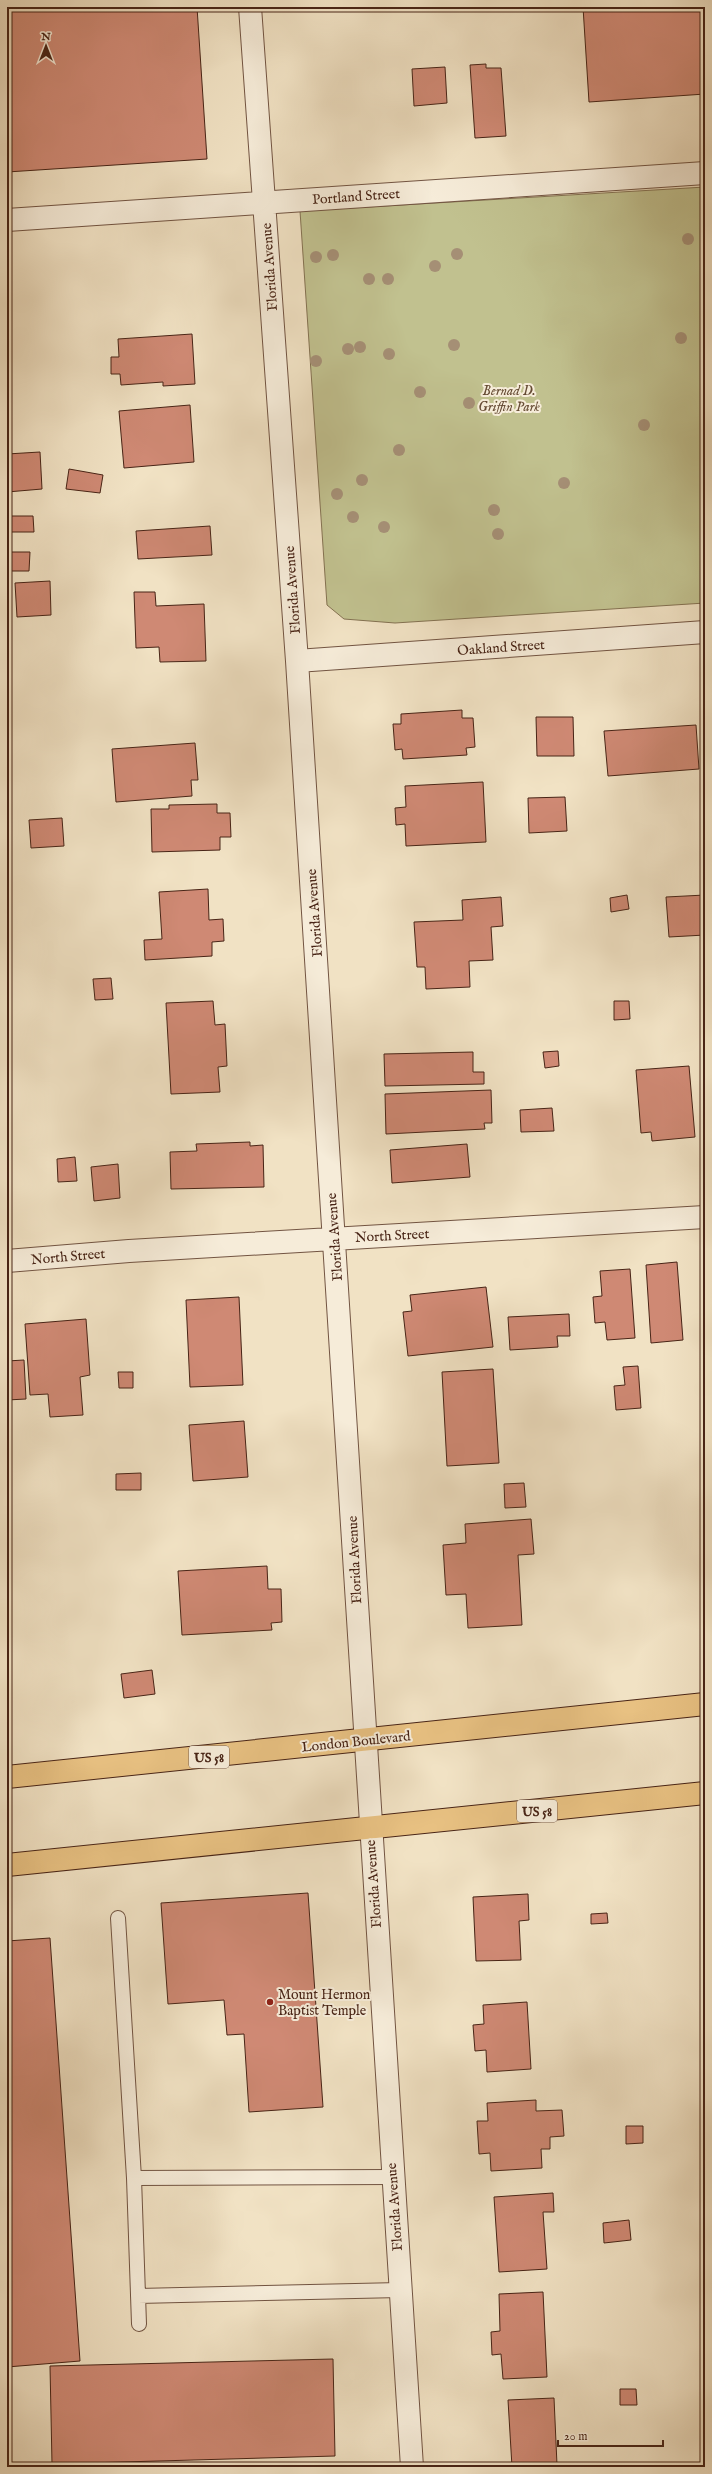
<svg xmlns="http://www.w3.org/2000/svg" width="712" height="2474" viewBox="0 0 712 2474" font-family="'IM FELL English',serif">
  <style>
    .green { fill: #c1c18f; stroke: #847252 }
    .building { fill: #cf8974; stroke: #482416 }
    .lines { fill: none; stroke-linecap: round; stroke-linejoin: round }
    .lane-casing { stroke: #725442; stroke-width: 16 }
    .street-casing { stroke: #725442; stroke-width: 24 }
    .primary-casing { stroke: #482416; stroke-width: 24 }
    .lane { stroke: #f6ecd9; stroke-width: 14 }
    .street { stroke: #f6ecd9; stroke-width: 22 }
    .primary { stroke: #e8c182; stroke-width: 22 }
    .tree { fill: #a58f75 }
    .poi-dot { fill: #8f2418; stroke: #f6ecd9; stroke-width: 1.5 }
    .labels { text-anchor: middle; stroke-width: 4; stroke-linejoin: round; paint-order: stroke }
    .shield { fill: #f6ecd9; stroke: #7c6050; stroke-width: 1 }
    .shield-label { font-size: 13px; font-weight: bold; fill: #482416 }
    .street-label { font-size: 14px; fill: #482416; stroke: #f6ecd9 }
    .park-label { font-size: 14px; font-style: italic; fill: #664b34; stroke: #f6ecd9 }
    .poi-label { font-size: 14px; fill: #482416; stroke: #f6ecd9; text-anchor: start }
  </style>
  <rect width="100%" height="100%" fill="#f1e2c4"/>
  <filter id="stains"><feTurbulence type="fractalNoise" baseFrequency=".005" numOctaves="4"/><feColorMatrix values="0 0 0 0 .2 0 0 0 0 .09 0 0 0 0 .02 0 0 0 .5 -.17"/></filter>
  <radialGradient id="worn" r=".72"><stop offset=".6" stop-color="#630" stop-opacity="0"/><stop offset="1" stop-color="#630" stop-opacity=".3"/></radialGradient>
  <path class="green" d="M705 187V603L395 623 344 619 327 605 300 211Z"/>
  <path class="building" d="M7 7H197L207 159 7 172Z
    M583 7H705V94L589 102Z
    M486 64V68H501L506 136 475 138 470 65Z
    M445 67 447 103 414 106 412 69Z
    M192 334 195 384 163 386V382L121 385 120 374H111V357H119L118 339Z
    M190 405 194 462 124 468 119 411Z
    M40 452 42 489 7 492V454Z
    M69 469 103 475 100 493 66 489Z
    M10 516H33L34 532H10Z
    M210 526 212 555 138 559 136 531Z
    M10 552H30L29 571H9Z
    M50 581 51 615 17 617 15 583Z
    M134 592H155L156 606 204 604 206 661 160 662 159 647 136 648Z
    M462 710V718H473L475 747 466 748 467 755 403 759 402 749 395 750 393 724H401V714Z
    M536 717H573L574 756H537Z
    M696 725 699 769 608 776 604 731Z
    M195 743 198 780H191L192 796 116 802 112 749Z
    M483 782 486 842 406 846 405 824 396 825 395 808 406 807 405 786Z
    M565 797 567 831 529 833 528 798Z
    M217 804V813H230L231 837H220V850L152 852 151 809H169V805Z
    M62 818 64 846 31 848 29 820Z
    M208 889 209 920 223 919 224 941 212 942V956L145 960 144 940 162 939 159 892Z
    M627 895 629 909 611 912 610 898Z
    M705 895V935L669 937 666 897Z
    M501 897 503 926 491 927 493 960 469 961 470 987 426 989 425 967H417L414 922 463 920 462 900Z
    M111 978 113 999 95 1000 93 979Z
    M213 1001 215 1025 225 1024 227 1066 218 1067 220 1092 171 1094 166 1003Z
    M614 1001H629L630 1019 614 1020Z
    M558 1051 559 1066 545 1068 543 1052Z
    M473 1052V1072H484V1084L385 1086 384 1054Z
    M689 1066 695 1137 652 1141 651 1132 641 1133 636 1070Z
    M491 1090 492 1123H484L485 1129 386 1134 385 1094Z
    M552 1108 554 1131 521 1132 520 1110Z
    M250 1142V1146L263 1145 264 1187 171 1189 170 1152 197 1151 196 1144Z
    M467 1144 470 1177 392 1183 390 1150Z
    M75 1157 77 1181 58 1182 57 1159Z
    M118 1164 120 1198 94 1201 91 1167Z
    M677 1262 683 1340 651 1343 646 1265Z
    M630 1269 635 1338 607 1340 605 1322 595 1323 593 1297 602 1296 600 1271Z
    M486 1287 493 1347 408 1356 403 1312 412 1311 410 1295Z
    M239 1297 243 1385 190 1387 186 1300Z
    M569 1314 570 1336H557L558 1347 510 1350 508 1317Z
    M86 1319 90 1375 80 1377 83 1415 50 1417 48 1394 30 1395 25 1324Z
    M24 1360 26 1399 7 1400V1361Z
    M638 1366 641 1408 616 1410 614 1386 625 1385 623 1367Z
    M493 1369 499 1463 447 1466 442 1372Z
    M118 1372H133V1388H119Z
    M244 1421 248 1477 193 1481 189 1425Z
    M141 1473V1490H116V1474Z
    M524 1483 526 1507 505 1508 504 1484Z
    M531 1519 534 1554 518 1555 522 1625 468 1628 466 1594 446 1595 443 1545 466 1543 465 1524Z
    M267 1566 268 1589H281L282 1622 271 1623 272 1630 182 1635 178 1571Z
    M152 1670 155 1694 124 1698 121 1674Z
    M308 1893 323 2107 249 2112 244 2034 227 2035 224 2000 168 2004 161 1903Z
    M528 1894 529 1920 519 1921 521 1960 476 1961 473 1897Z
    M607 1913 608 1923 591 1924V1914Z
    M50 1938 80 2361 7 2367V1941Z
    M527 2002 531 2069 487 2072 486 2050 475 2051 473 2025 484 2024 483 2005Z
    M536 2100V2111L562 2110 564 2136 550 2137V2149H541L542 2168 491 2171 490 2153 479 2154 477 2121H488L487 2103Z
    M626 2126H643V2143L626 2144Z
    M553 2193 554 2212H543L547 2269 499 2272 494 2197Z
    M629 2220 631 2240 604 2243 603 2223Z
    M543 2292 547 2377 503 2379 501 2354 492 2355 491 2332 500 2331 499 2294Z
    M333 2359 335 2456 52 2464 50 2366Z
    M620 2389H636L637 2405H620Z
    M554 2398 557 2465 512 2467 508 2400Z"/>
  <g class="lines">
    <defs>
      <path id="lane" d="M118 1918 134 2178 139 2324
        M134 2178 392 2177
        M138 2296 400 2290"/>
      <path id="street" d="M250 7 297 661 412 2467
        M7 220 705 173
        M297 661 705 632
        M7 1261 129 1251 705 1217"/>
      <path id="primary" d="M7 1777 705 1704
        M7 1865 705 1793"/>
    </defs>
    <use href="#lane" class="lane-casing"/>
    <use href="#street" class="street-casing"/>
    <use href="#primary" class="primary-casing"/>
    <use href="#lane" class="lane"/>
    <use href="#street" class="street"/>
    <use href="#primary" class="primary"/>
  </g>
  <g class="tree">
    <circle cx="688" cy="239" r="6"/>
    <circle cx="457" cy="254" r="6"/>
    <circle cx="333" cy="255" r="6"/>
    <circle cx="316" cy="257" r="6"/>
    <circle cx="435" cy="266" r="6"/>
    <circle cx="369" cy="279" r="6"/>
    <circle cx="388" cy="279" r="6"/>
    <circle cx="681" cy="338" r="6"/>
    <circle cx="454" cy="345" r="6"/>
    <circle cx="360" cy="347" r="6"/>
    <circle cx="348" cy="349" r="6"/>
    <circle cx="389" cy="354" r="6"/>
    <circle cx="316" cy="361" r="6"/>
    <circle cx="420" cy="392" r="6"/>
    <circle cx="469" cy="403" r="6"/>
    <circle cx="644" cy="425" r="6"/>
    <circle cx="399" cy="450" r="6"/>
    <circle cx="362" cy="480" r="6"/>
    <circle cx="564" cy="483" r="6"/>
    <circle cx="337" cy="494" r="6"/>
    <circle cx="494" cy="510" r="6"/>
    <circle cx="353" cy="517" r="6"/>
    <circle cx="384" cy="527" r="6"/>
    <circle cx="498" cy="534" r="6"/>
  </g>
  <circle class="poi-dot" cx="270" cy="2002" r="4"/>
  <g class="labels">
    <g class="shield">
      <rect x="189" y="1746" width="40" height="22" rx="3"/>
      <rect x="517" y="1800" width="40" height="22" rx="3"/>
    </g>
    <g class="shield-label">
      <text x="209" y="1762">US 58</text>
      <text x="537" y="1816">US 58</text>
    </g>
    <g class="street-label">
      <text transform="translate(356 196) rotate(-4)" y="5">Portland Street</text>
      <text transform="translate(269 267) rotate(-94)" y="5">Florida Avenue</text>
      <text transform="translate(292 590) rotate(-94)" y="5">Florida Avenue</text>
      <text transform="translate(501 647) rotate(-4)" y="5">Oakland Street</text>
      <text transform="translate(314 913) rotate(-94)" y="5">Florida Avenue</text>
      <text transform="translate(392 1235) rotate(-3)" y="5">North Street</text>
      <text transform="translate(334 1237) rotate(-94)" y="5">Florida Avenue</text>
      <text transform="translate(68 1256) rotate(-5)" y="5">North Street</text>
      <text transform="translate(354 1560) rotate(-93)" y="5">Florida Avenue</text>
      <text transform="translate(356 1741) rotate(-6)" y="5">London Boulevard</text>
      <text transform="translate(373 1884) rotate(-94)" y="5">Florida Avenue</text>
      <text transform="translate(394 2207) rotate(-94)" y="5">Florida Avenue</text>
    </g>
    <g class="park-label">
      <text x="509" y="395">Bernad D.<tspan x="509" dy="16">Griffin Park</tspan></text>
    </g>
    <g class="poi-label">
      <text x="278" y="1999">Mount Hermon<tspan x="278" dy="16">Baptist Temple</tspan></text>
    </g>
  </g>
  <rect width="712" height="2474" fill="none" stroke="#f1e2c4" stroke-width="24"/>
  <rect x="8" y="8" width="696" height="2458" fill="none" stroke="#482416" stroke-width="2"/>
  <rect x="12" y="12" width="688" height="2450" fill="none" stroke="#482416"/>
  <g transform="translate(46 46)" stroke="#f6ecd9" stroke-width="3" paint-order="stroke">
  <path d="M0-3L7 15L0 10L-7 15Z" fill="#482416"/>
  <text y="-6" font-size="11" font-weight="bold" text-anchor="middle" fill="#482416">N</text>
  </g>
  <path d="M558 2440v6h105v-6" fill="none" stroke="#482416" stroke-width="2"/>
  <text x="564" y="2440" font-size="12" fill="#482416" stroke="#f6ecd9" stroke-width="3" paint-order="stroke">20 m</text>
  <rect width="100%" height="100%" filter="url(#stains)"/>
  <rect width="100%" height="100%" fill="url(#worn)"/>
</svg>
